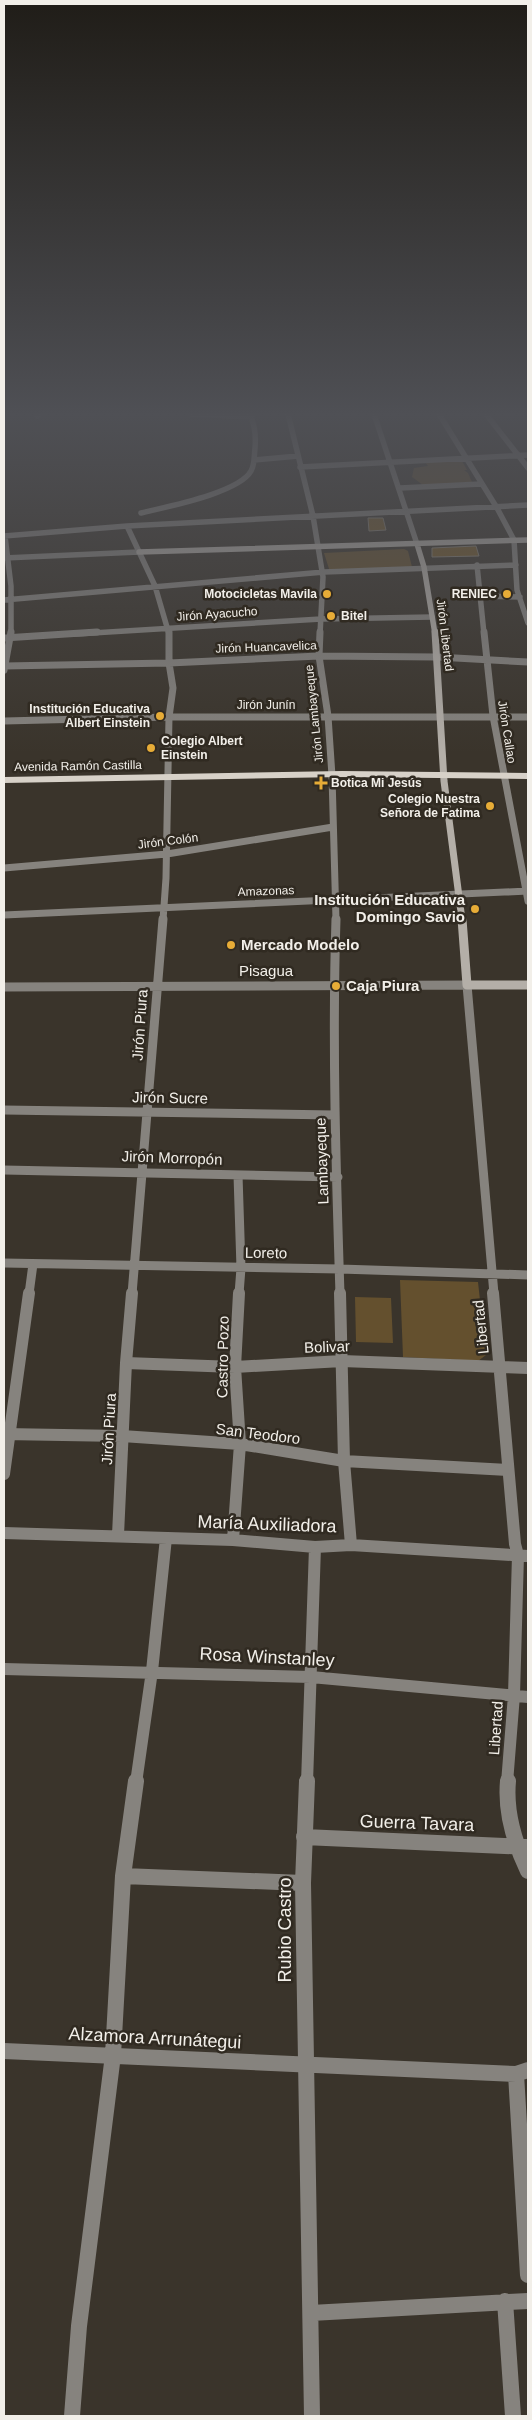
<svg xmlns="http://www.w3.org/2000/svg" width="532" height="2420" viewBox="0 0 532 2420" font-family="Arial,sans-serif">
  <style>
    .green { fill: #64502e }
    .building { fill: #735829; stroke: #847e73 }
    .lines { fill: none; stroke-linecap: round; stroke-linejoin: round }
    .street-far4 { stroke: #86837e; stroke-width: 5.5 }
    .street-far3 { stroke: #86837e; stroke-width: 7 }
    .street-far2 { stroke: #86837e; stroke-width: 9 }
    .street-far1 { stroke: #86837e; stroke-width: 12 }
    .street { stroke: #86837e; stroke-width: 16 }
    .secondary-far2 { stroke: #b4afa8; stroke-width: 5.5 }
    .secondary-far1 { stroke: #b4afa8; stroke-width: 7 }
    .secondary { stroke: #b4afa8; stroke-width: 9 }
    .primary { fill: #d7d1c8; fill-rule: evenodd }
    .poi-dot { fill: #e7ac37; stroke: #302a21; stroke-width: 2 }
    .labels { text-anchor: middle; stroke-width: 5; stroke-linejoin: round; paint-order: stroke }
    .far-poi-label { font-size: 12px; font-weight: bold; fill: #f2efe9; stroke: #302a21; text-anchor: end }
    .far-street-label { font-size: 12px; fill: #f2efe9; stroke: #302a21 }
    .poi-label { font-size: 15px; font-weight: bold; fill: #f2efe9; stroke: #302a21; text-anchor: start }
    .street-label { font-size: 15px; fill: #f2efe9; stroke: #302a21 }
    .near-street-label { font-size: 18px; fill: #f2efe9; stroke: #302a21 }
  </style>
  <rect width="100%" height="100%" fill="#3a342b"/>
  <path class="green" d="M462 461 467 470H464L468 473 472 482 423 485 412 477 414 468 428 466 425 462Z
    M404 549 408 551 412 567 330 572 324 553Z
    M400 1280 478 1282 486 1355 478 1361 403 1357Z
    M355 1297 391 1298 393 1343 356 1342Z"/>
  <path class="building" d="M368 518H383L386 530 369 531Z
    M476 546 479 556 432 557V548Z"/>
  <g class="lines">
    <path class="street-far4" d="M192 414 252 417
      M288 414 313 516 323 577 320 634
      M374 414 417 544
      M439 414 497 508 514 540 517 590 528 623
      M486 414 528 468
      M37 416 39 414
      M254 460 298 456
      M300 467 528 455
      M400 488 481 484
      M141 513C165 507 239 493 251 471 255 464 254 455 255 448 256 436 255 425 250 414
      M127 526 155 586 169 634
      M4 536 127 526 528 505
      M5 536 11 586V634
      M4 558 139 552
      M477 565 484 634
      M481 596 520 597
      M4 600 324 572 516 565
      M76 634 321 619 432 617"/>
    <path class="street-far3" d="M320 632 319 656 328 716 332 776 336 920
      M484 632 493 716 528 901
      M4 638 97 632
      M4 666 169 663 319 656 437 657 528 662
      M4 670 11 632
      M4 721 169 717H528
      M4 868 167 854 333 827
      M4 915 528 891
      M163 920 166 878 169 717 173 688 169 663V632"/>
    <path class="street-far2" d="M336 919C332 1044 336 1169 340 1294
      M4 987 467 985 494 1294
      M4 1110 335 1115
      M4 1170 338 1177
      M238 1175 241 1268 239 1294
      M4 1263 340 1269 528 1275
      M29 1294 33 1264
      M132 1294 163 919"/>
    <path class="street-far1" d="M340 1293 344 1461 351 1545
      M493 1293 515 1544 518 1555 514 1695 507 1783
      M126 1363 235 1367 342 1361 528 1368
      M4 1434 122 1436 240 1444 344 1461 508 1470
      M4 1474 29 1293
      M4 1533 233 1540 315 1547 351 1545 528 1556
      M118 1535 126 1363 132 1293
      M233 1540 240 1444 235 1367 239 1293
      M4 1669 311 1677 528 1697
      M136 1783 152 1671 166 1538
      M307 1783 315 1547"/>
    <path class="street" d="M307 1781 303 1883 312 2416
      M508 1781C505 1813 514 1842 528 1871
      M304 1837 528 1847
      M123 1876 303 1883
      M4 2051 516 2074 528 2070
      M516 2074 528 2275
      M505 2301 513 2416
      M311 2313 528 2301
      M72 2416 79 2326 113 2055 123 1876 136 1781"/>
    <path class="secondary-far2" d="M417 544 424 567 435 634
      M139 552 528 540"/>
    <path class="secondary-far1" d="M435 632 444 781 462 920"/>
    <path class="secondary" d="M462 919 467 985H528"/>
    <path class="primary" d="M342 771 528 773V779L342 777 4 783V777Z"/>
  </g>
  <linearGradient id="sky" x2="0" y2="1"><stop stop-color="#201d18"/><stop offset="0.55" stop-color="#4f5055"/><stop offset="1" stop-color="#4f5055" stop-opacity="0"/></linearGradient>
  <rect width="532" height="753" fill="url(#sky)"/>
  <g class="poi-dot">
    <circle cx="327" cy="594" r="5"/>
    <circle cx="507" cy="594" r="5"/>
    <circle cx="331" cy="616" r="5"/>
    <circle cx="160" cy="716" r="5"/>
    <circle cx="151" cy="748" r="5"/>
    <path d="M318.5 775.5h5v5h5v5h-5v5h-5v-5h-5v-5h5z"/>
    <circle cx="490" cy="806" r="5"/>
    <circle cx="475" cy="909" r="5"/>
    <circle cx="231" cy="945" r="5"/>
    <circle cx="336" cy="986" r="5"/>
  </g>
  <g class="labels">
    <g class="far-poi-label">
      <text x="317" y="598">Motocicletas Mavila</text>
      <text x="497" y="598">RENIEC</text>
      <text x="341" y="620" text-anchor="start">Bitel</text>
      <text x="150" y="713">Institución Educativa<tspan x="150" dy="14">Albert Einstein</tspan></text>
      <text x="161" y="745" text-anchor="start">Colegio Albert<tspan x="161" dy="14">Einstein</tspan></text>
      <text x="331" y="787" text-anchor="start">Botica Mi Jesús</text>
      <text x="480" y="803">Colegio Nuestra<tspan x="480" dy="14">Señora de Fatima</tspan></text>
    </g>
    <g class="far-street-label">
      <text transform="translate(217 614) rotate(-4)" y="4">Jirón Ayacucho</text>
      <text transform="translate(445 635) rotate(83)" y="4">Jirón Libertad</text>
      <text transform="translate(266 647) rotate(-2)" y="4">Jirón Huancavelica</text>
      <text x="266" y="709">Jirón Junín</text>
      <text transform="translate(314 714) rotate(-96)" y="4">Jirón Lambayeque</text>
      <text transform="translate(507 732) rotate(81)" y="4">Jirón Callao</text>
      <text transform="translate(78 766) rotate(-1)" y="4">Avenida Ramón Castilla</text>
      <text transform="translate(168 841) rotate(-7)" y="4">Jirón Colón</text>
      <text transform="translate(266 891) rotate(-2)" y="4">Amazonas</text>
    </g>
    <g class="poi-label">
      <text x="465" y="905" text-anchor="end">Institución Educativa<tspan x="465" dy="17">Domingo Savio</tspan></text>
      <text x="241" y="950">Mercado Modelo</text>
      <text x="346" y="991">Caja Piura</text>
    </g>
    <g class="street-label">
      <text x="266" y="976">Pisagua</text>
      <text transform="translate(140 1025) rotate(-86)" y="5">Jirón Piura</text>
      <text transform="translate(170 1098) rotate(1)" y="5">Jirón Sucre</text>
      <text transform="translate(172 1158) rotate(2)" y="5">Jirón Morropón</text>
      <text transform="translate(322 1161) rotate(-92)" y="5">Lambayeque</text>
      <text transform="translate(266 1253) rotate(1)" y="5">Loreto</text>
      <text transform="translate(481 1327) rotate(-96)" y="5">Libertad</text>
      <text transform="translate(327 1347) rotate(-2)" y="5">Bolivar</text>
      <text transform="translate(223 1357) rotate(-89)" y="5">Castro Pozo</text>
      <text transform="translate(109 1429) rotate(-87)" y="5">Jirón Piura</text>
      <text transform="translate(258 1434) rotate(7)" y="5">San Teodoro</text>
      <text transform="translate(496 1728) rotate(-86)" y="5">Libertad</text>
    </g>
    <g class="near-street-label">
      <text transform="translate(267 1524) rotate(2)" y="6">María Auxiliadora</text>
      <text transform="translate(267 1657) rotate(3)" y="6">Rosa Winstanley</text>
      <text transform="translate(417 1823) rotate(2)" y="6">Guerra Tavara</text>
      <text transform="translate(285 1930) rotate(-90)" y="6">Rubio Castro</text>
      <text transform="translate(155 2038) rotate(3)" y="6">Alzamora Arrunátegui</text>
    </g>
  </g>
  <rect width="532" height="2420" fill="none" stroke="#f2efe9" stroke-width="10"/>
</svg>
